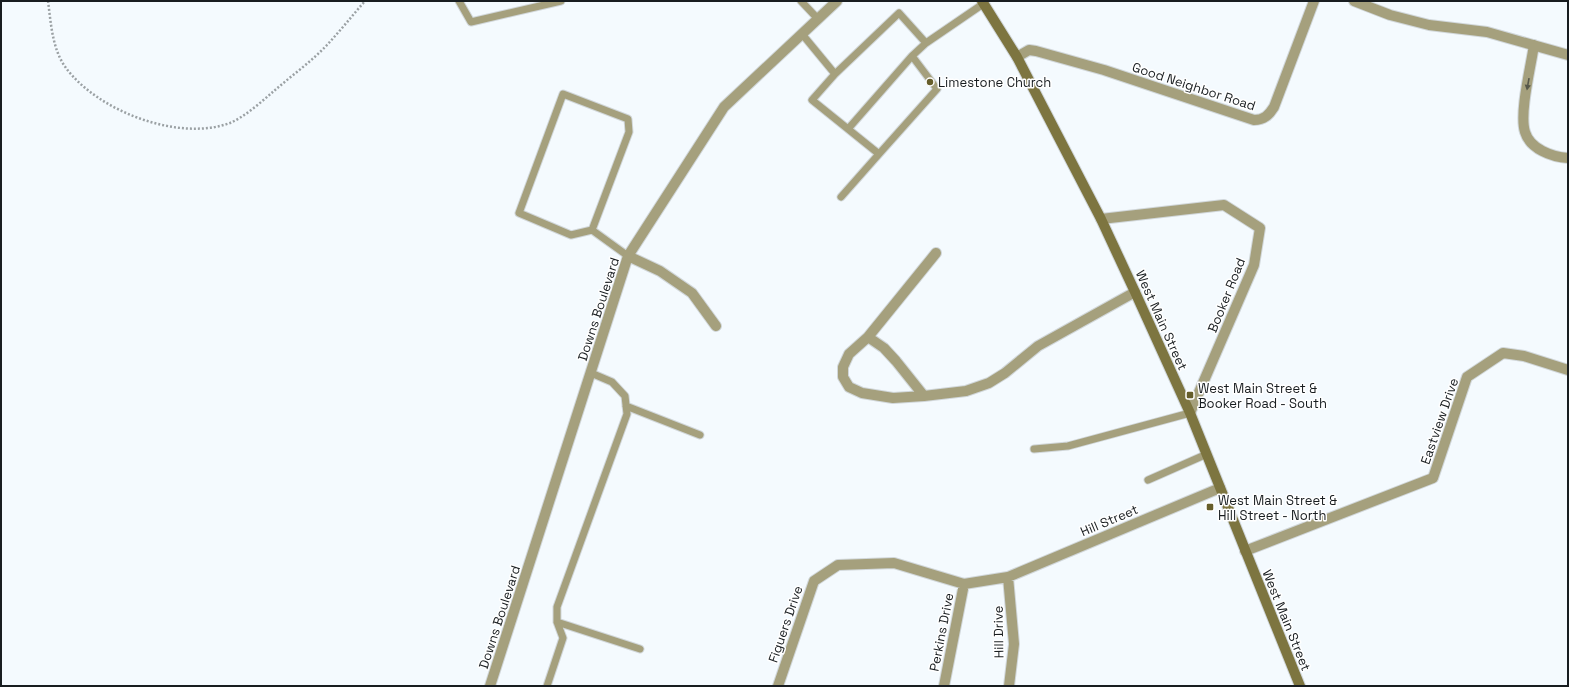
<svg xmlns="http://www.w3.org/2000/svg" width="1569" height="687" viewBox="0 0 1569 687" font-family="'Space Grotesk',sans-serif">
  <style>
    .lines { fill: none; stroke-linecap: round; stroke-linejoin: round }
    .service-casing { stroke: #d1d7da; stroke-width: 9 }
    .minor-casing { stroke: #d1d7da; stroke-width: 12 }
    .tertiary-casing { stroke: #d1d7da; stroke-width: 12 }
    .secondary-casing { stroke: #d1d7da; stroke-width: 12 }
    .path { stroke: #9ba1a4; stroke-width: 2.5; stroke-dasharray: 2 2; stroke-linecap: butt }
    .service { stroke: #a5a07d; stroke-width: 7 }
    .minor { stroke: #a5a07d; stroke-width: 10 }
    .tertiary { stroke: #a5a07d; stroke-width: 10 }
    .secondary { stroke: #7d7540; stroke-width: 10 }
    .oneway { fill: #57584a }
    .poi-dot { fill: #665e2b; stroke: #fff; stroke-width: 1.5 }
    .labels { text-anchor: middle; stroke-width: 3; stroke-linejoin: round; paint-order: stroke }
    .poi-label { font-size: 13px; fill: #181d20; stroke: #fff; text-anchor: start }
    .street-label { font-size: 13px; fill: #181d20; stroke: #fff }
  </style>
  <rect width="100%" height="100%" fill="#f4fafe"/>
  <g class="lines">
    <defs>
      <path id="service" d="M459 1 471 22 561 1
        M801 1 818 19
        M802 34 835 74 812 100 879 154 937 89 912 56 926 43 899 13 835 74
        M926 43 983 4
        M848 129 912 56
        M841 197 879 154
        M592 230 571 235 519 213 563 94 628 119 629 132 592 230 628 256
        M626 406 700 435
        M1034 449 1068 446 1190 413
        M1148 480 1207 454
        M557 622 640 649
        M547 686 563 638 557 622V607L627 414 625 396 612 382 591 373"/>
      <path id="minor" d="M1354 1 1390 15 1429 25 1487 32 1568 55
        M1534 45C1531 66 1519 113 1525 132 1530 149 1552 157 1568 158
        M1017 57 1029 50 1036 51 1104 70 1254 120C1264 120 1269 115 1274 107L1314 1
        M1101 219 1224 205 1260 228 1254 265 1190 413
        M936 253 868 337 849 354 843 367V377L849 387 862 393 893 398 924 396 966 391 989 383 1005 373 1038 346 1135 292
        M628 256 660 271 692 293 716 326
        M868 337 884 348 896 361 924 396
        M1245 551 1433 478 1467 377 1503 353 1524 356 1568 370
        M1008 577 1014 644 1009 686
        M778 686 814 581 838 565 894 563 964 584 1008 577 1220 488
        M944 686 964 584"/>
      <path id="tertiary" d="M490 686 628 256 724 107 837 1"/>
      <path id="secondary" d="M982 1 1017 57 1101 219 1135 292 1190 413 1300 686"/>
    </defs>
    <use href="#service" class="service-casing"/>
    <use href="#minor" class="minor-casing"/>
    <use href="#tertiary" class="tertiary-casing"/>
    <use href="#secondary" class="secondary-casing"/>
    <path class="path" d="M48 1C51 23 52 49 66 68 98 111 178 142 230 123 246 116 261 102 274 91 291 76 311 62 327 45 340 31 352 16 365 1"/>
    <use href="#service" class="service"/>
    <use href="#minor" class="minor"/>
    <use href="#tertiary" class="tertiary"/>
    <use href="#secondary" class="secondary"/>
  </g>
  <defs><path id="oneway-solid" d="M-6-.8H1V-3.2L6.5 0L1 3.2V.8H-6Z"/></defs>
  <use class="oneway" href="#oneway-solid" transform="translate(1528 84) rotate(100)"/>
  <g class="poi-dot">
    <circle cx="930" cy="82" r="4"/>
    <rect x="1186" y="391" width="8" height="8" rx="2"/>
    <rect x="1206" y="503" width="8" height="8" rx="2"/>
  </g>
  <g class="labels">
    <g class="poi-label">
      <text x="938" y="87">Limestone Church</text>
      <text x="1198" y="393">West Main Street &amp;<tspan x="1198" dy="15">Booker Road - South</tspan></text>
      <text x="1218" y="505">West Main Street &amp;<tspan x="1218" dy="15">Hill Street - North</tspan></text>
    </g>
    <g class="street-label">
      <text transform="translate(1194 86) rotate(18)" y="5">Good Neighbor Road</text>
      <text transform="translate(1226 295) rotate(-68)" y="5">Booker Road</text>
      <text transform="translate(598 309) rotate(-72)" y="5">Downs Boulevard</text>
      <text transform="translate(1162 320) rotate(66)" y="5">West Main Street</text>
      <text transform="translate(1439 421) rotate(-71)" y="5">Eastview Drive</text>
      <text transform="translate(1109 520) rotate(-23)" y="5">Hill Street</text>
      <text transform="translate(499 617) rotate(-72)" y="5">Downs Boulevard</text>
      <text transform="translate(1287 620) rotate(68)" y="5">West Main Street</text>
      <text transform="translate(785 624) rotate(-71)" y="5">Figuers Drive</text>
      <text transform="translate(941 632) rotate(-79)" y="5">Perkins Drive</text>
      <text transform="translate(998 632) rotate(-91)" y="5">Hill Drive</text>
    </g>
  </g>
  <rect width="1569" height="687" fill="none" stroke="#181d20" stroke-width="4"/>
</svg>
